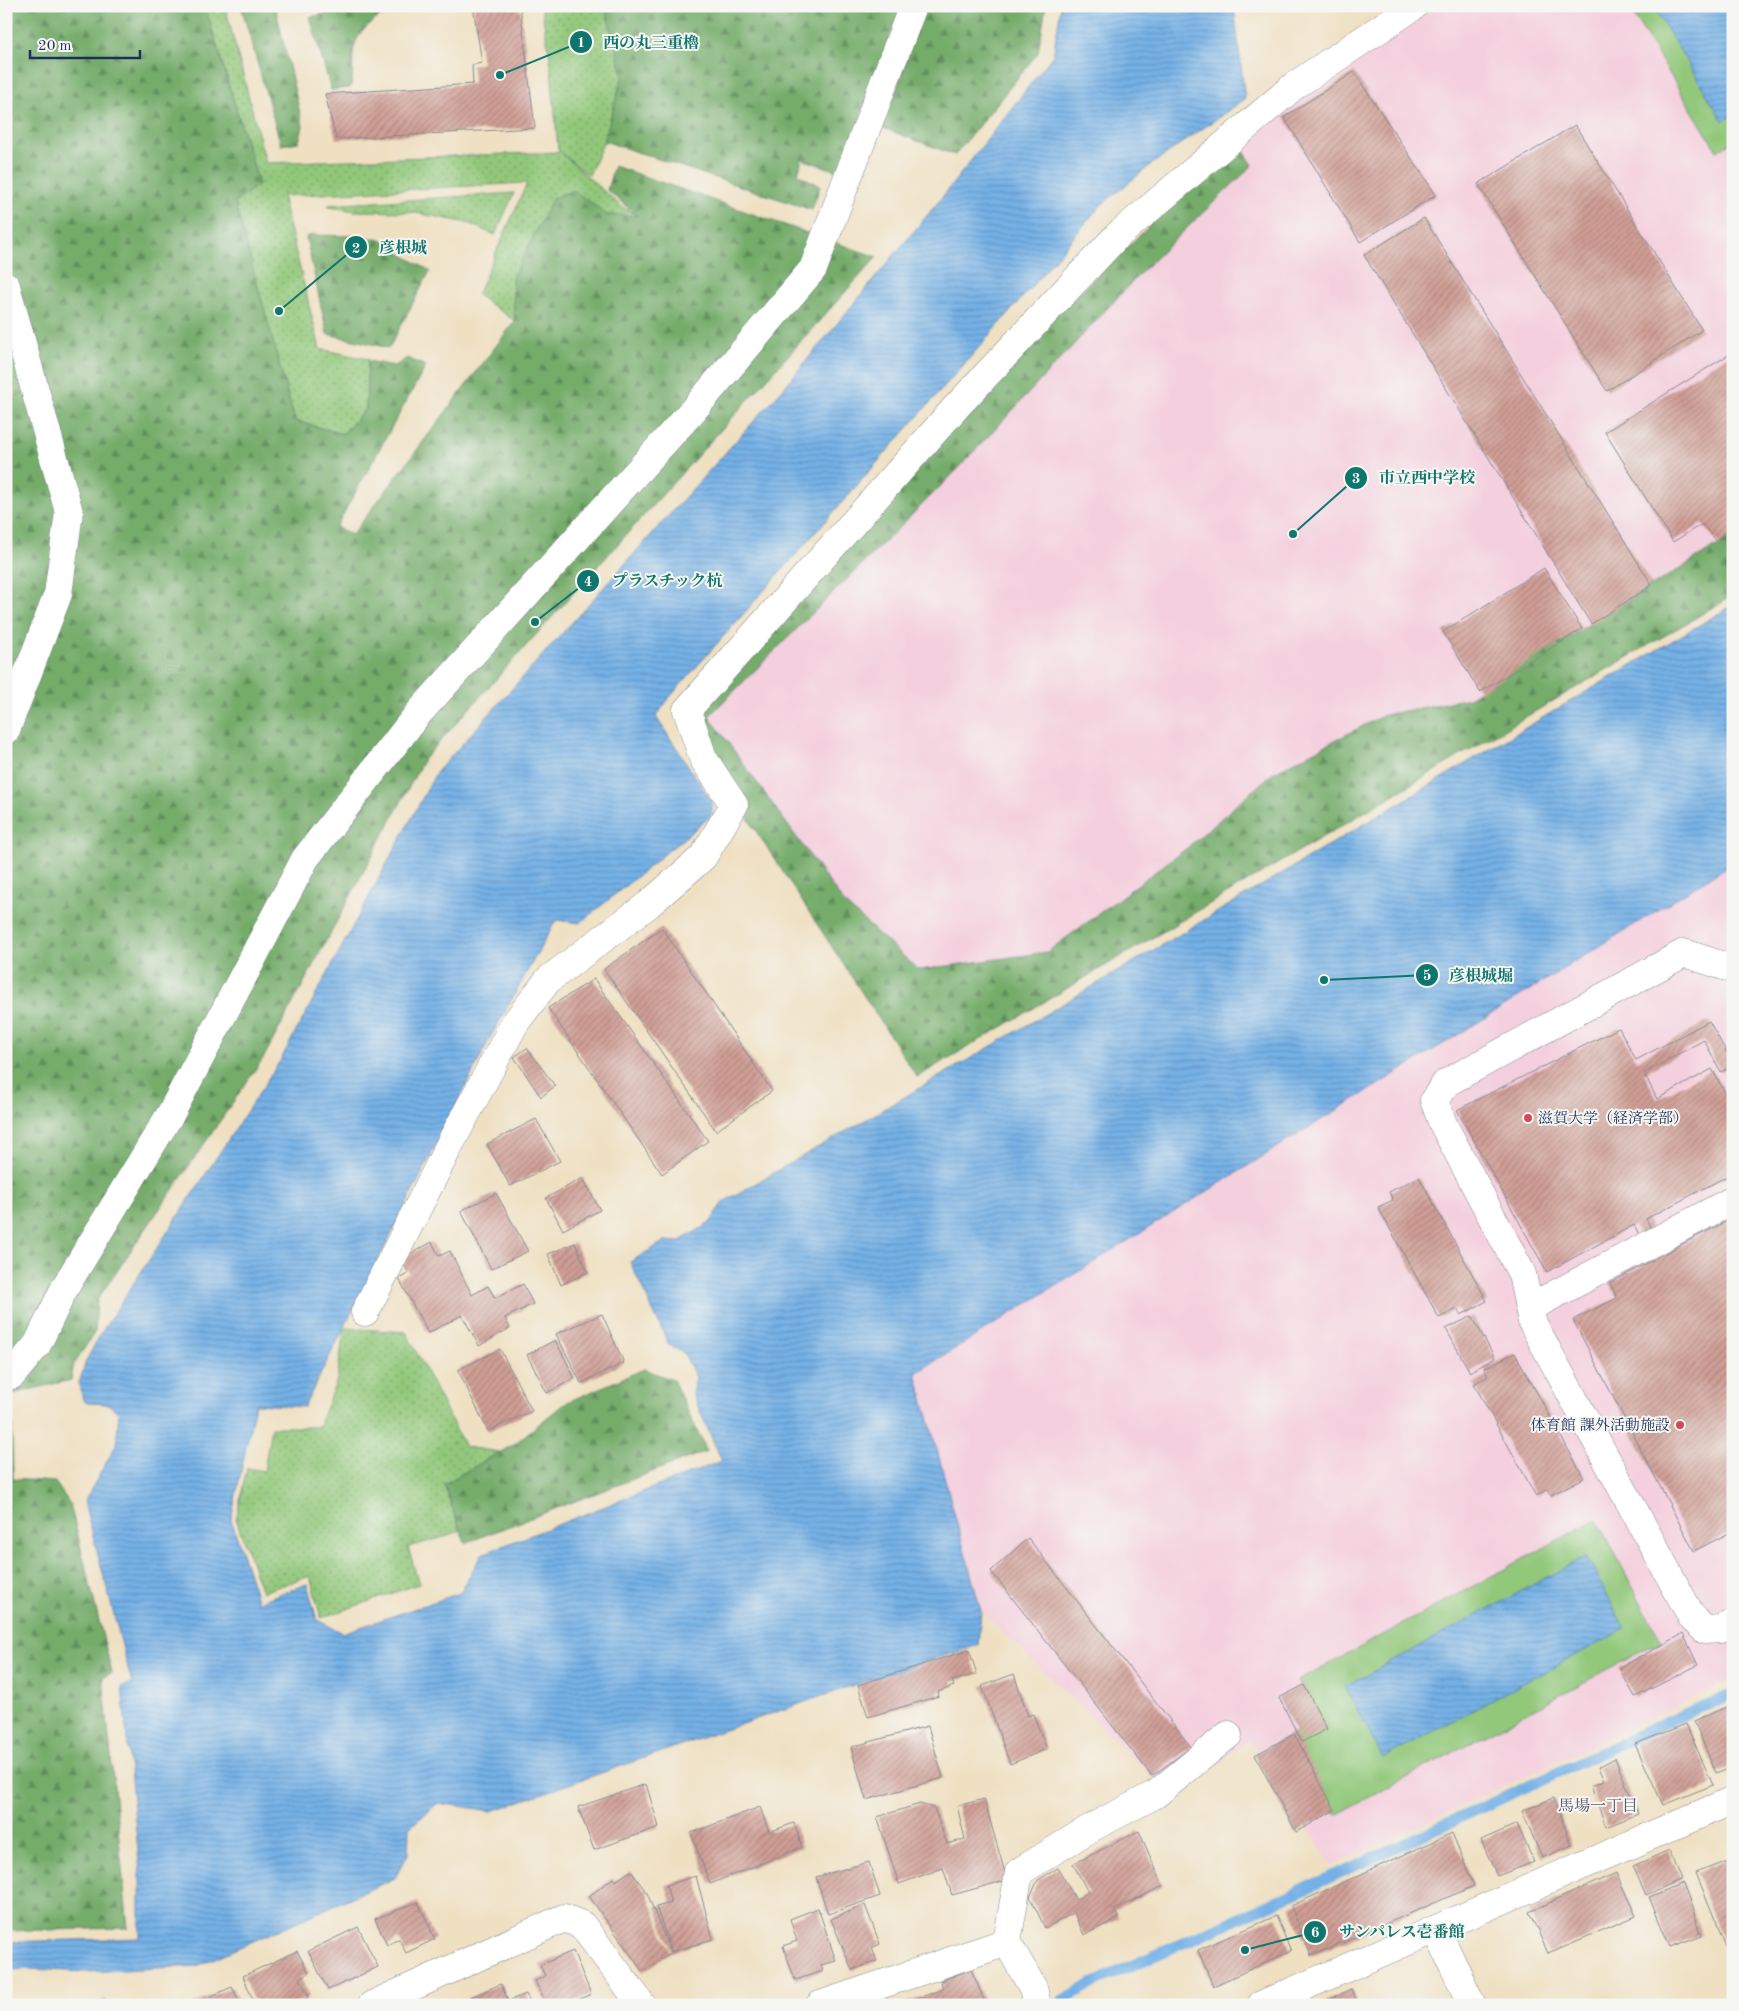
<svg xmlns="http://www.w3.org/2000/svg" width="1739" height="2011" viewBox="0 0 1739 2011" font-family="'Old Standard TT','Noto Serif JP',serif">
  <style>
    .built { fill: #f4cfdd }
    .grass { fill: url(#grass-dots); stroke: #567c6c }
    .forest { fill: url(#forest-firs); stroke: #486e64 }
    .pitch { fill: #92c87a; stroke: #567c6c }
    .water { fill: url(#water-rules); stroke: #4870a2 }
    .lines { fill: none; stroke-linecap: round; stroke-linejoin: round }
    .stream { stroke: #75b1e6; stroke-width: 11 }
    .building { fill: url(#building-hatch) }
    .minor-casing { stroke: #858890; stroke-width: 29 }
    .minor { stroke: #fff; stroke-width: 28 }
    .poi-dot { fill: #d1495b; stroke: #f6f6f2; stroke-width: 2 }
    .labels { text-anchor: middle; stroke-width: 4; stroke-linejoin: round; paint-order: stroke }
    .poi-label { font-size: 15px; fill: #1b2f5e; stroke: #f6f6f2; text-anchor: start }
    .neighbourhood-label { font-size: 16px; fill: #5a5671; stroke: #f6f6f2 }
    .leader { fill: none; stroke: #0f766e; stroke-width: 2 }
    .callout-dot { fill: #0f766e; stroke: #f6f6f2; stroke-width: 2 }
    .mark-label { font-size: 15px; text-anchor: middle; font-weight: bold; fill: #fff }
    .callout-label { font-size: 16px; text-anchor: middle; font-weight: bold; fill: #0f766e; stroke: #f6f6f2; stroke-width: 4; stroke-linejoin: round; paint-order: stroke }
  </style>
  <defs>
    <pattern id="grass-dots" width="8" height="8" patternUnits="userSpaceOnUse" patternTransform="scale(1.25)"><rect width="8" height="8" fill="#92c87a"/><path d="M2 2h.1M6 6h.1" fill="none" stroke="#76a367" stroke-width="1.8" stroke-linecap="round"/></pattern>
    <pattern id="forest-firs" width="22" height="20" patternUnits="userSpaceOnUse" patternTransform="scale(1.25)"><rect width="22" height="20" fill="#75ac6a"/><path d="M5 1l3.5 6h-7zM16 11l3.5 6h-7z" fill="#5f8c5a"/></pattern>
    <pattern id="water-rules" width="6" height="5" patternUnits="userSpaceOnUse" patternTransform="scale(1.25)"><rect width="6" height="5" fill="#75b1e6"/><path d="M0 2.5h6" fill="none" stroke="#5f90be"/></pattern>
    <pattern id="building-hatch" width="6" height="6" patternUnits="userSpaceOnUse" patternTransform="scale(1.25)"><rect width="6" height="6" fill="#d09f95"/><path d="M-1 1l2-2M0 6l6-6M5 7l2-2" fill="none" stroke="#a8827d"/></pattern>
  </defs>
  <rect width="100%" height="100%" fill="#f6f6f2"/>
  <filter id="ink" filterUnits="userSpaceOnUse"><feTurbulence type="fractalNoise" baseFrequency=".02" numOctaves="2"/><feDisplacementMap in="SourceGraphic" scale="10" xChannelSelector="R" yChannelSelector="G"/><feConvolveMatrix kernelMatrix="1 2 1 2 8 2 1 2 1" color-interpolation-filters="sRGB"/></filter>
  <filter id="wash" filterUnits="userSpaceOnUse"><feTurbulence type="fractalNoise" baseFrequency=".0096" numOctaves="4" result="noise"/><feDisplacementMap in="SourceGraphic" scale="20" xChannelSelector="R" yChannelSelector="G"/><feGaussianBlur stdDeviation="1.12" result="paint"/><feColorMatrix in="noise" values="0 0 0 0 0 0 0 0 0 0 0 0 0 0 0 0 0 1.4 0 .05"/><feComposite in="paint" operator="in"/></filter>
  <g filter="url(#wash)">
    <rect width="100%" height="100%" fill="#efe0c2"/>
    <path class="built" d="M1440 6H1733V596L1521 719 917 1077 745 814 720 770 702 709 1238 142 1393 35Z
      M1733 863V1680L1332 1866 1249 1739 1171 1801 1152 1776 981 1611 915 1373Z"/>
    <path class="grass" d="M205 6H225L266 163 560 152 558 149 550 58 541 6H605L623 75 604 141 589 175 562 154 622 207 639 216 607 215 573 190 512 278 515 321 477 295 527 183 282 196 320 349 368 359V361L366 409 343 434 295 421 234 203 259 184Z
      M514 193 495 235 468 223 411 212 356 211 329 207 328 205Z
      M344 1328 406 1332 465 1447 500 1452 444 1484 460 1530 448 1536 408 1547 419 1584 321 1618 310 1576 262 1592 236 1519 247 1468 264 1471 271 1427H318L337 1380Z"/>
    <path class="forest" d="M6 6H205L259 184 235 203 295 421 343 434 366 409 368 361 395 366 407 358 426 366 336 527 352 535 515 321 512 278 553 198 573 190 607 215 638 216 607 190 614 166 877 257 424 759 264 1057 97 1300 95 1332 74 1364 71 1380 12 1394 13 1479 55 1482 70 1504 112 1673 103 1677 128 1928 6 1931V365L8 363 6 358Z
      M241 6H275L303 126 299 142 281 145Z
      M362 6H397C378 18 356 28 353 53 352 65 354 76 350 88L331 90 310 17Z
      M605 6H901L840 172 802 159 798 174 820 186 812 210 604 141 623 75Z
      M925 6H1046L1038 53 955 155 883 128Z
      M1238 142 1253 165 1145 268 957 470 709 716 844 903 919 970 1047 952 1187 848 1274 772 1384 715 1469 698 1733 536V596C1460 754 1189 917 917 1077L745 814 720 770 701 725 702 709 1049 321Z
      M313 235 359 236 389 241 391 248 430 271 389 348 327 334 306 237Z
      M644 1369 673 1380 707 1451 465 1543 444 1484 513 1445 565 1403Z"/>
    <path class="pitch" d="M1628 6H1733V142L1717 151Z
      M1597 1519 1661 1641 1336 1815 1333 1811 1296 1832 1255 1755 1297 1732 1279 1698 1301 1687 1298 1681Z"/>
    <path class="water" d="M1061 6H1234L1245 99 1152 164 1101 205 997 327 669 698 656 717 713 803 711 816 580 923 556 920 490 1038 304 1407 255 1404 231 1519 258 1602 307 1584 317 1620 343 1633 460 1593 482 1554 722 1461 692 1393 696 1377 683 1352 669 1345 630 1262 665 1241 678 1242 710 1223 723 1202C1063 1008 1396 803 1733 605V863L916 1373 981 1611 978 1645 851 1686 492 1811 438 1803 409 1828 408 1854 395 1878 197 1966 86 1972 34 1969 6 1970V1942L140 1938V1872L122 1687 132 1683 84 1502 116 1445 119 1413 108 1404 87 1403 83 1400 79 1383 86 1361 101 1333 280 1061 436 773 782 390 944 195 1053 55Z
      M1653 6H1733V115L1723 121Z
      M1586 1556 1625 1629 1383 1758 1345 1687Z"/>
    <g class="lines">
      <path class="stream" d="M1062 2000 1095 1982 1294 1894 1685 1714 1733 1694"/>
    </g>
    <g id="blocks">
      <path class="building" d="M473 6H520L535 128 336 139 325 94 473 84 472 65 482 63Z
        M1354 72 1436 195 1360 242 1284 117Z
        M1575 125 1702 330 1607 391 1478 184Z
        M1424 218 1652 585 1591 624 1364 255Z
        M1733 352V536L1719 544 1702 524 1673 542 1605 432Z
        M1544 568 1582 629 1480 692 1443 632Z
        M662 928 772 1091 716 1131 604 969Z
        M594 979 708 1141 662 1174 548 1008Z
        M1709 1021 1727 1053 1733 1050V1066L1721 1072 1704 1040 1644 1073 1657 1099 1712 1069 1733 1107V1173L1646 1219 1665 1253 1733 1218V1531L1694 1551 1573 1320 1617 1298 1610 1283 1653 1260 1634 1225 1547 1272 1457 1110 1619 1028 1636 1060Z
        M527 1048 555 1086 541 1097 514 1057Z
        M536 1119 560 1161 510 1186 487 1144Z
        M1419 1177 1487 1301 1461 1315 1457 1309 1439 1318 1378 1207 1393 1200 1389 1192Z
        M583 1178 600 1210 563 1230 546 1198Z
        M496 1193 528 1251 491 1269 461 1211Z
        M432 1242 439 1256 450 1251 472 1295 488 1286 495 1298 523 1284 533 1304 505 1318 510 1328 479 1346 462 1315 428 1333 399 1279 409 1273 401 1259Z
        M575 1243 588 1272 561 1285 548 1254Z
        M602 1314 624 1363 581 1383 556 1334Z
        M1472 1316 1495 1358 1470 1372 1446 1329Z
        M555 1340 575 1378 547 1393 527 1355Z
        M500 1349 532 1411 488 1431 458 1370Z
        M1515 1353 1584 1478 1551 1495 1548 1489 1536 1496 1474 1384 1488 1376 1484 1368Z
        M1028 1538 1191 1747 1152 1776 991 1571Z
        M1683 1634 1698 1665 1635 1697 1619 1668Z
        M969 1650 977 1674 952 1681 954 1686 938 1692 939 1696 868 1717 858 1685Z
        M1014 1674 1028 1716 1033 1714 1047 1749 1010 1764 982 1686Z
        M1304 1685 1327 1729 1302 1742 1279 1698Z
        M1733 1704V1766L1716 1773 1694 1721Z
        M1686 1724 1713 1785 1663 1805 1635 1744Z
        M928 1726 943 1778 866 1800 851 1747Z
        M1294 1734 1335 1810 1296 1832 1255 1755Z
        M1615 1758 1638 1814 1606 1827 1591 1786 1604 1781 1598 1767Z
        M646 1784 659 1827 594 1850 578 1807Z
        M1553 1798 1572 1845 1542 1858 1522 1811Z
        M984 1799 1007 1880 952 1895 943 1868 899 1884 877 1817 920 1804 934 1808 947 1844 965 1839 957 1806Z
        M760 1807 769 1832 794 1823 802 1847 710 1884 691 1833Z
        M1517 1824 1534 1862 1497 1876 1481 1840Z
        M1139 1831 1163 1886 1114 1910 1119 1918 1084 1935 1074 1913 1045 1928 1030 1897 1038 1880 1058 1868 1076 1900 1088 1892 1073 1864Z
        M1452 1833 1474 1886 1311 1956 1291 1906Z
        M1669 1850 1682 1879 1646 1895 1633 1866Z
        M1727 1861 1733 1874V1949L1728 1951 1696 1873Z
        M869 1862 880 1896 828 1914 816 1877Z
        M631 1871 647 1893 671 1953 643 1972 589 1896 613 1878 615 1881Z
        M1616 1873 1636 1916 1548 1953 1529 1912Z
        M696 1876 713 1939 672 1952 656 1907 671 1903 666 1885Z
        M1683 1883 1702 1935 1670 1947 1649 1897Z
        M418 1902 435 1939 406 1953 399 1939 387 1945 375 1919Z
        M865 1905 880 1944 872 1948 877 1961 852 1970 831 1919Z
        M818 1908 836 1961 821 1965 823 1971 795 1980 783 1946 797 1941 790 1919Z
        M1276 1916 1291 1951 1213 1986 1198 1950Z
        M358 1927 378 1967 328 1990 308 1951Z
        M297 1951 309 1973 300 1978 309 1997 292 2005H255L243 1976Z
        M573 1951 591 1994 567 2005H547L535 1981 545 1976 540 1965Z
        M971 1969 986 2005H906L905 2003 943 1989 941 1981Z
        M501 1984 508 2001 526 1994 532 2005H469L466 1999Z
        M232 1987 241 2005H191Z
        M1351 1989 1359 2005H1326L1325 2002Z
        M105 1999 108 2005H93Z"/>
    </g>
  </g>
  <g filter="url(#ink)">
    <use href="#blocks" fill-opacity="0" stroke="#858890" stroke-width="1"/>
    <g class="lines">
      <defs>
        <path id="minor" d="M6 286 69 512 58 594 6 730
          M1733 969 1684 953 1446 1083 1434 1100 1443 1124 1522 1274 1532 1322 1693 1619 1705 1630 1721 1629 1733 1623
          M1529 1308 1733 1200
          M365 1312 451 1142 515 1023 548 980 649 904 703 857 734 805 703 758 687 710 958 405 1117 236 1294 86 1414 6
          M6 1375H12L37 1345 65 1287 171 1113 305 859 417 715 695 408 813 269 913 6
          M1436 1929 1472 2005
          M372 2005 564 1918 582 1925 642 2005
          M820 2005 1007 1942
          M1037 2005 1033 1988 1007 1942 1019 1872 1089 1829 1156 1794 1228 1735
          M1261 2005 1733 1800"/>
      </defs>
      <use href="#minor" class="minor-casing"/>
      <use href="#minor" class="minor"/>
    </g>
  </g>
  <g class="poi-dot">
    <circle cx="1528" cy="1118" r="5"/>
    <circle cx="1680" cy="1425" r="5"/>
  </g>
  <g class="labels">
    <g class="poi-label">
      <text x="1538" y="1123">滋賀大学（経済学部）</text>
      <text x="1670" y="1430" text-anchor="end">体育館 課外活動施設</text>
    </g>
    <g class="neighbourhood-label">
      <text x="1598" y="1811">馬場一丁目</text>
    </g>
  </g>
  <path class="leader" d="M500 75L581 42M279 311L356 247M1293 534L1356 478M535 622L588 581M1324 980L1427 975M1245 1950L1315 1932"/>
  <g class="callout-dot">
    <circle cx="500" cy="75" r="5"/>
    <circle cx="279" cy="311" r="5"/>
    <circle cx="1293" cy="534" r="5"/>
    <circle cx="535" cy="622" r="5"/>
    <circle cx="1324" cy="980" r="5"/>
    <circle cx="1245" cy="1950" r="5"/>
    <circle cx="581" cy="42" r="12"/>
    <circle cx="356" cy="247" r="12"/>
    <circle cx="1356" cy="478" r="12"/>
    <circle cx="588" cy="581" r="12"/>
    <circle cx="1427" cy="975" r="12"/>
    <circle cx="1315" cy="1932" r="12"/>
  </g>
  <g class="mark-label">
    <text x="581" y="47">1</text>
    <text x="356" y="253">2</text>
    <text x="1356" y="483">3</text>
    <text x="588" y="586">4</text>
    <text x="1427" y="980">5</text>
    <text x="1315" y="1937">6</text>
  </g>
  <g class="callout-label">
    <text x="651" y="48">西の丸三重櫓</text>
    <text x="403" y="253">彦根城</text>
    <text x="1427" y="483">市立西中学校</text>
    <text x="667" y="586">プラスチック杭</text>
    <text x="1481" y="981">彦根城堀</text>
    <text x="1402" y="1937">サンパレス壱番館</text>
  </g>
  <rect width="1739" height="2011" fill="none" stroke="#f6f6f2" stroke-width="25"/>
  <path d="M30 50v8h110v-8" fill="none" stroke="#1b2f5e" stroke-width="2.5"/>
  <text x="38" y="50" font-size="15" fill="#1b2f5e" stroke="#f6f6f2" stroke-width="4" paint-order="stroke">20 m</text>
</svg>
